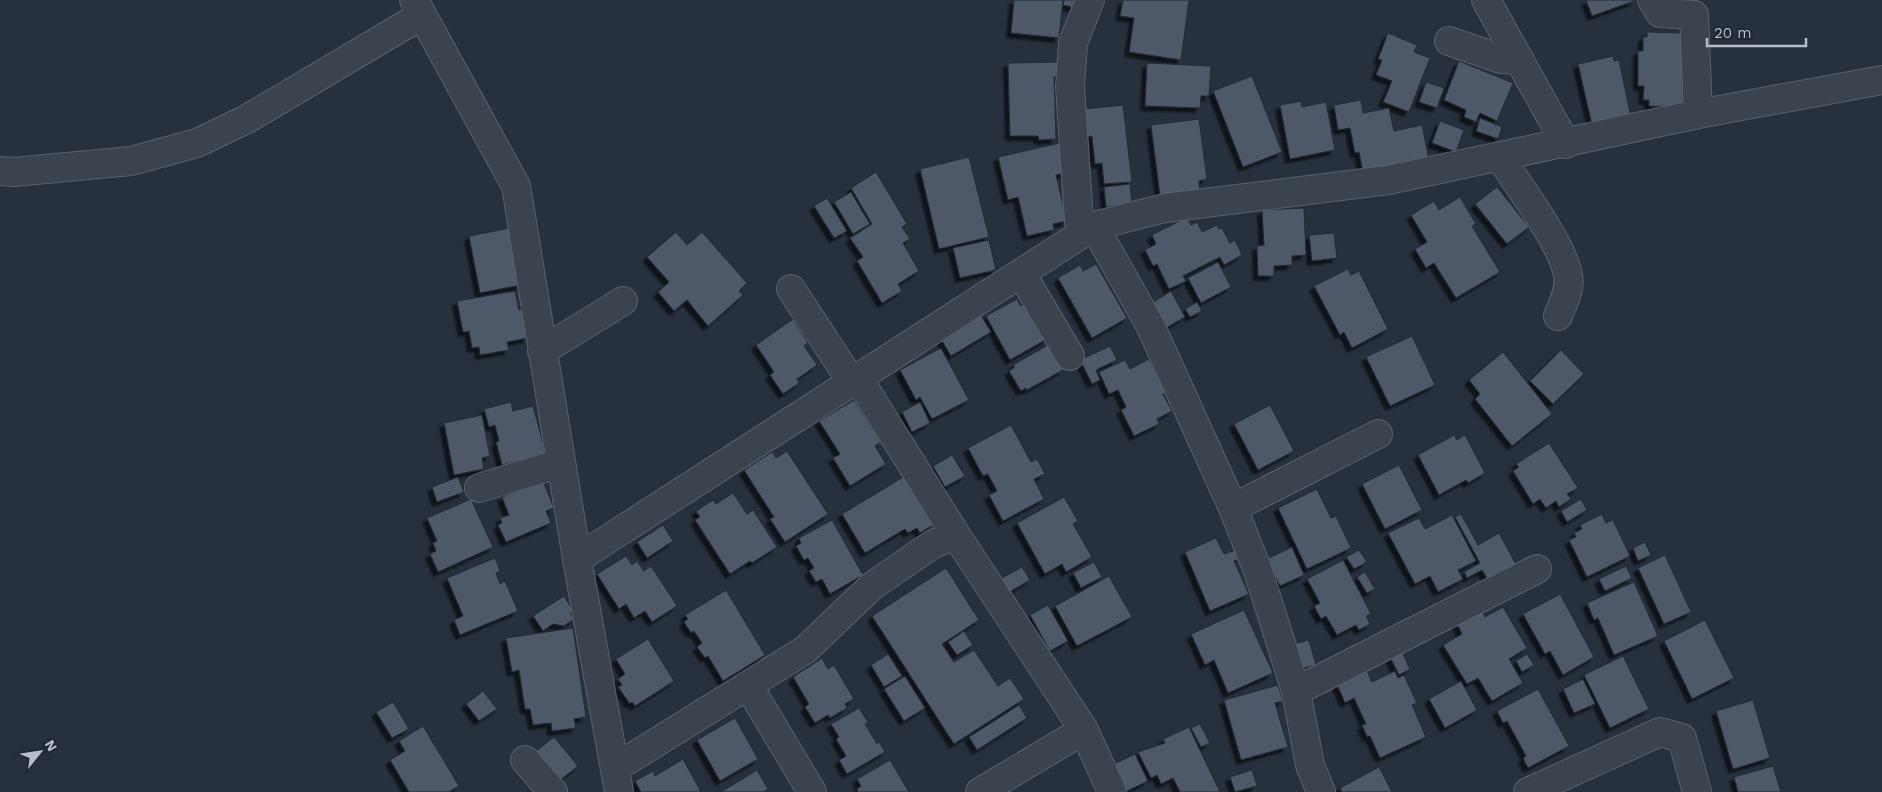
<svg xmlns="http://www.w3.org/2000/svg" width="1882" height="792" viewBox="0 0 1882 792" font-family="'Work Sans',sans-serif">
  <style>
    .building { fill: #4d5867; stroke: #222a36; filter: url(#shadow) }
    .lines { fill: none; stroke-linecap: round; stroke-linejoin: round }
    .minor-casing { stroke: #59616c; stroke-width: 30 }
    .minor { stroke: #3b434f; stroke-width: 28 }
  </style>
  <defs>
    <filter id="shadow"><feDropShadow dx="-4.5" dy="4.5" stdDeviation="1" flood-color="#0009"/></filter>
  </defs>
  <rect width="100%" height="100%" fill="#27313e"/>
  <path class="building" d="M1014 0H1063L1059 38 1011 33Z
    M1064 0H1079L1077 8 1063 5Z
    M1123 0H1189L1181 60 1129 52 1134 18 1120 16Z
    M1586 0H1637L1592 16Z
    M1647 32 1681 33V38H1684L1683 107 1649 106V100H1643L1644 86H1638V51H1643V37H1647Z
    M1388 33 1417 45 1414 52 1430 58 1409 112 1383 102 1392 81 1376 75 1382 60 1378 59Z
    M1613 56 1614 61 1619 60 1631 117 1592 125 1578 64Z
    M1459 61 1513 83 1497 121 1480 113 1476 122 1464 117 1466 110 1444 100Z
    M1061 62V77H1054L1056 139 1039 140 1038 136H1010L1008 63Z
    M1147 63 1211 66 1209 96H1201L1200 108 1145 106Z
    M1252 76 1282 152 1243 167 1213 91Z
    M1426 82 1444 88 1437 108 1419 102Z
    M1361 100 1363 113 1389 108 1394 131 1422 125 1429 160 1363 172 1359 152 1355 153 1350 128 1338 130 1334 105Z
    M1301 101 1302 107 1326 102 1335 150 1290 159 1280 105Z
    M1123 105 1132 182 1104 184 1102 163 1095 164 1092 136 1087 137 1084 109Z
    M1480 118 1502 127 1498 139 1476 131Z
    M1199 119 1207 179 1199 181 1200 191 1160 196 1151 125Z
    M1440 121 1464 130 1456 152 1432 143Z
    M1060 143 1066 173 1056 175 1067 221 1053 224 1054 230 1027 236 1018 197 1008 200 998 157Z
    M969 157 989 237 939 249 920 169Z
    M876 172 907 224 902 227 910 239 903 243 919 271 898 284 902 291 882 303 857 261 863 257 850 238 872 224 851 188Z
    M1130 184 1132 204 1106 207 1104 187Z
    M1497 187 1529 227 1507 244 1475 204Z
    M851 192 870 224 853 234 834 202Z
    M1460 197 1476 224 1472 226 1500 272 1456 298 1434 263 1426 268 1415 249 1427 242 1411 215 1434 201 1439 210Z
    M827 198 847 231 834 238 814 206Z
    M1304 208 1306 255 1292 256V265L1274 266V276H1258L1257 246 1264 245 1262 210Z
    M1187 217 1191 225 1197 222 1202 232 1217 225 1219 229 1222 228 1230 243 1235 240 1242 255 1224 265 1220 257 1183 276 1186 281 1169 289 1157 264 1153 266 1145 250 1156 244 1152 235Z
    M510 228 521 285 480 293 469 236Z
    M676 232 687 245 702 232 747 283 739 291 743 295 708 326 687 300 674 311 658 292 669 282 647 257Z
    M1334 233 1337 258 1312 261 1309 235Z
    M989 240 996 270 960 278 953 248Z
    M1218 262 1231 287 1201 303 1188 278Z
    M1096 264 1127 318 1092 338 1058 278 1080 265 1083 271Z
    M1348 269 1351 275 1359 271 1388 329 1352 348 1344 332 1340 335 1314 286Z
    M515 291 519 310 523 309 528 338 507 342 509 350 480 355 479 347 472 348 469 331 463 332 457 301Z
    M1171 291 1185 317 1166 328 1152 303Z
    M1017 299 1021 306 1027 302 1047 339 1010 360 986 316Z
    M1197 302 1202 311 1190 317 1185 309Z
    M979 312 991 332 951 356 939 336Z
    M793 319 808 343 804 346 817 365 797 379 799 383 783 394 770 375 774 372 756 345Z
    M1412 336 1435 385 1390 406 1366 357Z
    M1048 345 1063 370 1027 390 1026 388 1021 391 1009 371 1015 367 1013 365Z
    M1110 346 1117 360 1096 370 1100 380 1092 384 1080 360Z
    M941 348 969 400 932 419 920 397 916 400 900 370Z
    M1561 350 1584 374 1553 404 1530 381Z
    M1503 352 1552 414 1512 446 1475 399 1480 394 1469 380Z
    M1149 359 1166 392 1163 394 1172 411 1157 419 1159 424 1134 436 1121 410 1126 407 1118 390 1109 394 1099 372 1125 360 1130 369Z
    M854 400 881 442 875 446 886 464 850 486 833 458 840 454 819 421Z
    M511 402 513 411 533 406 546 454 502 465 496 442 499 441 495 425 489 427 484 409Z
    M920 402 930 423 912 432 902 412Z
    M1270 405 1294 451 1258 470 1234 424Z
    M482 415 490 456 482 458 484 469 454 475 444 423Z
    M1011 425 1031 462 1037 459 1045 474 1034 479 1044 499 1003 521 989 495 997 491 988 474 983 476 968 448Z
    M1454 435 1457 440 1465 435 1485 473 1468 483 1466 480 1439 495 1418 455Z
    M1549 443 1578 488 1567 494 1571 499 1559 507 1556 501 1546 508 1540 499 1533 504 1513 471 1519 467 1516 464Z
    M787 451 828 514 785 542 770 519 774 517 744 470 772 452 776 458Z
    M952 455 965 476 945 487 933 466Z
    M1399 465 1422 510 1385 529 1362 484Z
    M905 476 933 525 920 533 917 528 908 533 905 529 865 553 842 514Z
    M458 477 464 492 437 502 432 487Z
    M543 481 554 508 546 511 551 523 506 542 498 525 502 523 500 518 509 515 502 497Z
    M1317 489 1331 518 1336 516 1351 548 1307 569 1278 508Z
    M733 493 747 514 753 510 777 547 752 563 750 561 730 574 695 520 700 517 696 511 713 500 716 504Z
    M1064 497 1078 521 1073 524 1092 557 1066 572 1062 564 1045 574 1017 523Z
    M471 499 493 547 438 572 430 554 436 551 433 543 437 541 427 518Z
    M1581 499 1587 510 1567 522 1561 511Z
    M1461 514 1478 545 1499 533 1518 568 1490 583 1482 570 1467 578 1464 572 1480 563 1455 517Z
    M1602 514 1606 523 1613 520 1630 556 1587 577 1569 540 1576 537 1574 533 1582 529 1580 525Z
    M1452 515 1476 561 1458 570 1463 579 1438 592 1430 576 1415 584 1388 533 1419 518 1425 529Z
    M832 520 863 575 830 594 822 579 816 582 809 571 814 568 808 558 804 560 796 546 801 543 799 538Z
    M663 525 673 541 647 558 637 542Z
    M1216 538 1224 554 1236 550 1240 559 1234 561 1249 594 1210 611 1185 552Z
    M1645 542 1651 555 1638 561 1633 548Z
    M1292 547 1304 575 1280 586 1267 559Z
    M1359 550 1367 562 1354 569 1346 557Z
    M1665 555 1691 612 1664 624 1638 568Z
    M626 556 632 565 637 561 644 571 651 566 677 606 652 622 645 611 634 618 626 604 619 609 597 574Z
    M495 558 500 571 496 573 500 584 505 581 518 611 460 635 454 620 463 616 447 578Z
    M1343 560 1371 614 1366 616 1370 624 1359 630 1356 625 1337 635 1326 616 1321 619 1314 606 1320 603 1307 579Z
    M1094 562 1102 577 1081 588 1073 573Z
    M1626 566 1632 578 1605 591 1599 579Z
    M1022 567 1030 580 1008 593 1000 579Z
    M946 568 979 620 942 644 954 662 974 650 998 686 1010 678 1024 699 954 744 872 616Z
    M1365 572 1375 589 1367 593 1357 577Z
    M1109 576 1132 617 1077 646 1055 606Z
    M1634 582 1658 636 1614 655 1598 618 1594 620 1587 603Z
    M726 590 765 655 723 681 708 656 705 658 697 647 702 643 694 631 691 633 684 622 688 619 685 615Z
    M1560 594 1594 657 1563 675 1550 651 1545 654 1523 614Z
    M564 596 573 611 570 613 574 619 564 626 553 624 543 631 533 616Z
    M1048 605 1068 641 1050 651 1030 615Z
    M1503 607 1527 648 1509 659 1523 683 1492 701 1478 678 1467 684 1443 645 1462 634 1457 624 1481 610 1485 617Z
    M1244 610 1273 673 1228 693 1214 660 1205 665 1191 634Z
    M1705 620 1734 678 1692 699 1664 641Z
    M573 628 586 717 574 719 576 728 552 731 551 723 533 725 530 709H525L519 670 512 672 506 638Z
    M964 631 973 645 957 655 948 642Z
    M648 639 674 681 635 706 632 702 630 704 618 687 622 685 618 679 625 674 616 659Z
    M1309 640 1316 665 1301 669 1294 644Z
    M1402 652 1410 669 1399 675 1390 657Z
    M888 654 902 676 884 687 871 665Z
    M1527 654 1534 665 1522 672 1516 661Z
    M1623 656 1649 709 1610 728 1584 675Z
    M822 658 828 669 834 665 854 699 845 704 847 708 830 718 828 715 815 723 805 707 809 704 793 677Z
    M1366 668 1372 682 1395 671 1398 678 1404 675 1417 703 1412 705 1426 737 1380 758 1370 736 1367 737 1362 725 1366 724 1354 698 1345 703 1336 682Z
    M905 676 925 708 904 721 884 689Z
    M1583 679 1595 704 1574 713 1563 689Z
    M1461 681 1477 710 1445 728 1429 699Z
    M1278 685 1283 701 1275 703 1288 747 1241 760 1224 700Z
    M1538 689 1569 746 1528 768 1523 758 1526 756 1507 721 1503 723 1497 711Z
    M483 691 497 709 479 721 466 704Z
    M1753 700 1770 758 1733 769 1716 711Z
    M393 702 409 729 392 738 376 712Z
    M1019 705 1027 718 977 750 969 737Z
    M859 708 868 722 865 724 877 744 879 742 885 752 847 774 839 760 846 756 836 739 839 737 831 724Z
    M735 718 758 759 720 781 697 740Z
    M1200 724 1210 743 1201 747 1191 728Z
    M423 726 459 786 449 792H409L390 760 405 751 399 741Z
    M1189 727 1220 792H1180L1173 778 1161 784 1157 775 1151 778 1138 752 1165 743 1163 739Z
    M554 737 578 766 559 781 536 751Z
    M1135 754 1148 781 1127 791 1114 764Z
    M683 759 701 792H641L635 781 653 771 655 776Z
    M890 760 909 792H858L857 789 861 786 857 779Z
    M1773 766 1781 792H1738L1734 777Z
    M1379 767 1392 792H1342L1340 788Z
    M757 770 768 789 763 792H721Z
    M1252 770 1257 786 1235 792 1230 777Z"/>
  <g class="lines">
    <defs>
      <path id="minor" d="M414 0 516 186 577 559 619 792
        M1486 0 1566 144
        M1652 0 1660 13 1694 15 1698 114
        M1449 41 1501 59 1520 60
        M1500 157C1518 185 1563 245 1568 275 1571 289 1563 303 1558 316
        M0 171 14 172 131 161 197 143 247 119 422 15
        M1094 226 1151 327 1233 508 1258 571 1296 691 1310 765 1321 792
        M1080 235 1070 87 1073 43 1090 0
        M1021 273 1070 356
        M791 289 852 382
        M542 351 623 301
        M858 378 956 535
        M479 488 561 463
        M1233 508 1378 434
        M577 559 1094 226 1165 208 1388 180 1698 114 1882 80
        M748 685 812 792
        M1296 691 1537 569
        M525 760 553 792
        M615 768 805 650 872 586 933 544 956 535 1084 730 1112 792
        M980 792 1084 730
        M1528 792 1660 732 1682 738 1697 792"/>
    </defs>
    <use href="#minor" class="minor-casing"/>
    <use href="#minor" class="minor"/>
  </g>
  <g transform="translate(40 752) rotate(60)" stroke="#202834" stroke-width="4" paint-order="stroke">
  <path d="M0-4L9 19L0 12L-9 19Z" fill="#b7bec9"/>
  <text y="-8" font-size="14" font-weight="bold" text-anchor="middle" fill="#b7bec9">N</text>
  </g>
  <path d="M1707 38v8h99v-8" fill="none" stroke="#b7bec9" stroke-width="2.5"/>
  <text x="1714" y="38" font-size="15" fill="#b7bec9" stroke="#202834" stroke-width="4" paint-order="stroke">20 m</text>
</svg>
